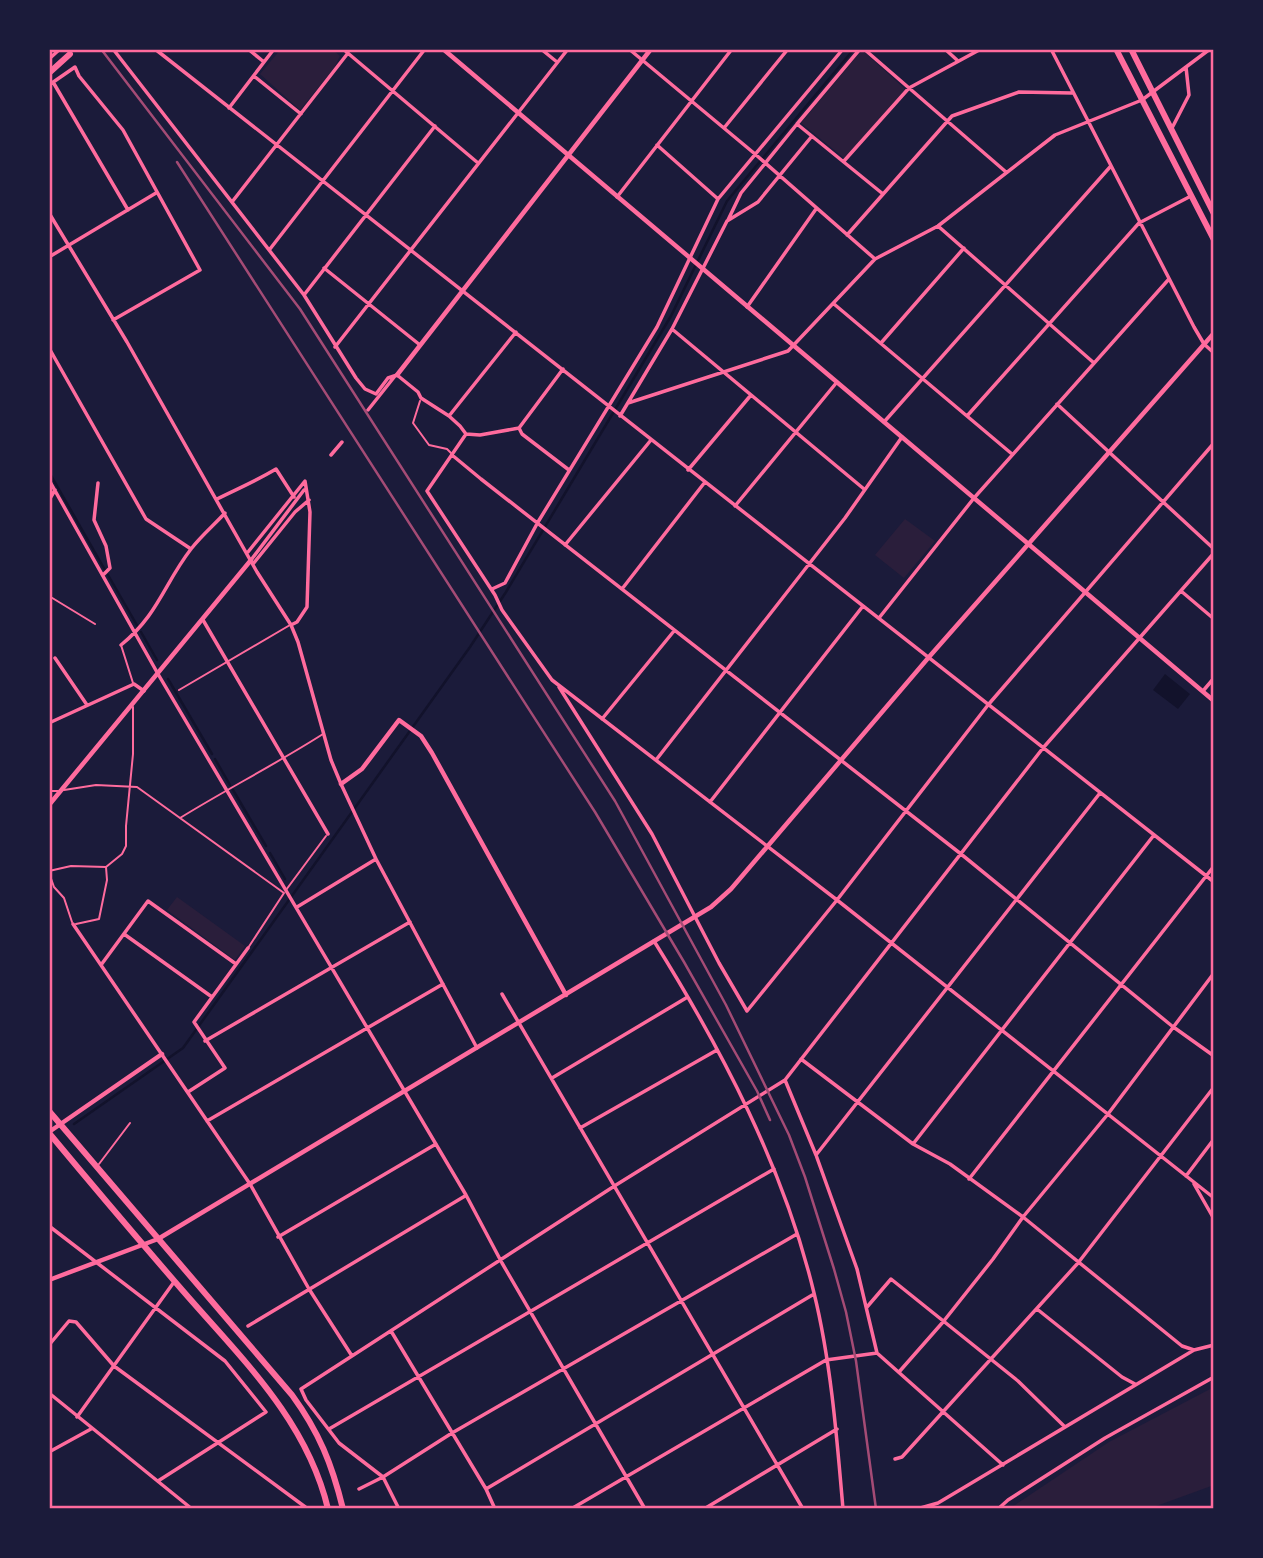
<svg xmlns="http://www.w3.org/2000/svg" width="1263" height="1558" viewBox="0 0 1263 1558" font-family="'IBM Plex Sans',sans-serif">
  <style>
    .green { fill: #2a1e3b }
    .water { fill: #12122b }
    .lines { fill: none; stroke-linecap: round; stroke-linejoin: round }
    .stream { stroke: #12122b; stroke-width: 2.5 }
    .service { stroke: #ff6b9d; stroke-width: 2 }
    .minor { stroke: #ff6b9d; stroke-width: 3.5 }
    .tertiary { stroke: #ff6b9d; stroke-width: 4.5 }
    .primary { stroke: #ff6b9d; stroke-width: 6 }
    .trunk { stroke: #ff6b9d; stroke-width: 6 }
    .rail { stroke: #a44b75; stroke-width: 2.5 }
    .neatline { fill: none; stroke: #ff6b9d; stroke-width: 2.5 }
  </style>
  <rect width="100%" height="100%" fill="#1b1b3a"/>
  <path class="green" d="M281 49H332L340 56 334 68 300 110 260 74Z
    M862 50 906 90 844 158 801 123Z
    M905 519 935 541 904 578 875 555Z
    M177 897 245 946 235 960 167 910Z
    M1214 1387V1485L1148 1509H1009L1109 1442Z"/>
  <path class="water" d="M1165 674 1190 694 1178 709 1153 690Z"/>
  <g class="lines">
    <path class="stream" d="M49 472 105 570
      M108 575 138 627
      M141 632 157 660
      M168 679 212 754
      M215 759 230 785
      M233 790 266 846
      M270 853 285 879
      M74 1124 183 1048 470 647 506 592 671 316 727 201 854 49"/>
    <path class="service" d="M420 401 413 423 429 445 447 449 451 453
      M49 596 95 624
      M121 645 133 683
      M179 690 290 625
      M64 790 96 785 137 787 284 893 248 948
      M49 791H58
      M180 818C227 789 276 764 323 734
      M49 871 71 866 106 867
      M49 873 54 887 64 898 72 922
      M286 890 326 836
      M76 924 99 919 107 880 106 867 122 854 126 846V826L133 754V707
      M99 1164 130 1123"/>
    <path class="minor" d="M113 49 304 295 356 378 365 389 376 394 388 378 397 375
      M155 49 1214 882
      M248 49 264 62
      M343 49 478 163
      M541 49 557 62
      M629 49 755 154 875 259
      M860 49 797 124 883 194
      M864 49 1006 172
      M945 49 958 61
      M1051 49 1194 327 1204 344 1214 353
      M49 59 60 49
      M254 76 301 114
      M53 82 128 210
      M49 85 75 67 79 76 123 130 200 270 113 320
      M229 108 274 49
      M724 128 788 49
      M1171 130 1189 95 1186 67
      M657 145 718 199
      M844 161 909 88 981 49
      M617 197 732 49
      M232 202 348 53
      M49 213 127 342 257 572 291 625 298 642 331 760 341 784 376 859 477 1048
      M728 220 741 193 797 124
      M938 226 1094 363
      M847 235 952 116 1019 92 1072 93
      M270 249 425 49
      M49 257 156 193
      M324 268 420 345
      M304 295 435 126
      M834 304 1012 454
      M747 307 816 209
      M672 329 864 489
      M881 343 964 248
      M335 347 568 49
      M49 348 146 519 191 549
      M397 375 418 392 421 398 449 416 460 426 466 434 480 435 519 428 563 369
      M628 403 788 351 875 259 938 226 1055 135 1142 100 1210 49
      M1057 404 1214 549
      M368 410 395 376
      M449 416 516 332
      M620 416 672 329 727 221 758 202 812 136
      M967 416 1139 223 1191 196
      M884 422 1110 167
      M519 428 522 434 569 470
      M466 434 427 491 495 595 502 610 552 680 837 900 1214 1198
      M331 455 342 442
      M452 455 481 479 961 854 1172 1026 1214 1056
      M688 470 751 395
      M49 480 158 674 466 1195 502 1263 645 1509
      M98 483 94 520 106 546 110 568 103 575
      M217 499C237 489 256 481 276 469L294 497
      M49 500 55 490
      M735 506 837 382
      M565 545 651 440
      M248 552 305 481 310 512 307 607 297 622 291 625
      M251 560 304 490
      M253 564 295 512 309 500
      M492 589 505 583 538 522 657 327 718 199 843 49
      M622 589 705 482
      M1181 591 1214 619
      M879 618 974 498 1169 279
      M203 620 328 834
      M121 645C158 615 164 584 191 549 201 536 214 525 225 513
      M55 658 87 705
      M559 687 652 834 719 963 747 1011 837 900 988 705 1214 443
      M1203 691 1214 678
      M602 719 674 631
      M49 723 134 684 144 691
      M656 760 845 518 902 437
      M710 802 863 606
      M297 907 376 859
      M73 924 250 1184 309 1289 352 1356
      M124 934 212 997
      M654 941C722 1050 784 1168 814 1293 831 1362 837 1439 843 1509
      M101 965 148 901 236 964
      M502 994 803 1509
      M205 1041 410 922
      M801 1059 913 1144 950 1164 1023 1217 1182 1346 1194 1350
      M552 1078 686 998
      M785 1080 816 1155 857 1269 877 1353
      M188 1092 225 1068 194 1022 248 948
      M207 1121 443 984
      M580 1128 717 1050
      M913 1144 1154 835
      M816 1155 1100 793
      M1186 1176 1214 1139
      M969 1179 1214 866
      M1194 1184 1214 1219
      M49 1226 225 1361 266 1412 158 1481
      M278 1237 436 1144
      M867 1307 891 1279 1018 1381 1065 1427
      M1037 1309 1122 1377 1135 1384
      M248 1326 465 1196
      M391 1331 486 1489 495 1509
      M49 1345 69 1321 76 1322 114 1366 308 1509
      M899 1372 943 1322 993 1259 1023 1217 1108 1114 1214 973
      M49 1393 192 1509
      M77 1417 174 1282
      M329 1429 774 1169
      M49 1452 91 1429
      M895 1459 902 1457 1078 1263 1214 1087
      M359 1489 383 1477 452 1433 797 1234
      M486 1489 814 1294
      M399 1509 383 1477 339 1443 306 1400 301 1389 616 1185 785 1080 1043 748 1214 553
      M571 1509 826 1360 877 1353 1003 1465
      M704 1509 837 1429
      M917 1509 938 1503 1194 1350 1214 1345
      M998 1509 1008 1500 1105 1438 1214 1377"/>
    <path class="tertiary" d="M443 49 1214 701
      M397 375 651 49
      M341 784 362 769 399 720 421 736 432 753 566 995
      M49 805 251 560
      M49 1132 162 1054
      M49 1280 158 1239 711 907 731 889 929 657 1214 333"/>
    <path class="primary" d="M1116 49 1214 240
      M1131 49 1214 214
      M49 73 70 54"/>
    <path class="trunk" d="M49 1111 292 1395C319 1432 332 1464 343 1509
      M49 1133C93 1186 138 1239 183 1291 241 1358 307 1420 328 1509"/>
    <path class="rail" d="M101 49 300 309 615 801 726 1005 789 1135 805 1177 834 1269 846 1312 856 1361 876 1509
      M177 162 595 812 684 962 757 1091 770 1120"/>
  </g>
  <rect width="1263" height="1558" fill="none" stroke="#1b1b3a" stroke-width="102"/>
  <rect x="51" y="51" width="1161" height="1456" class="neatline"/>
</svg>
